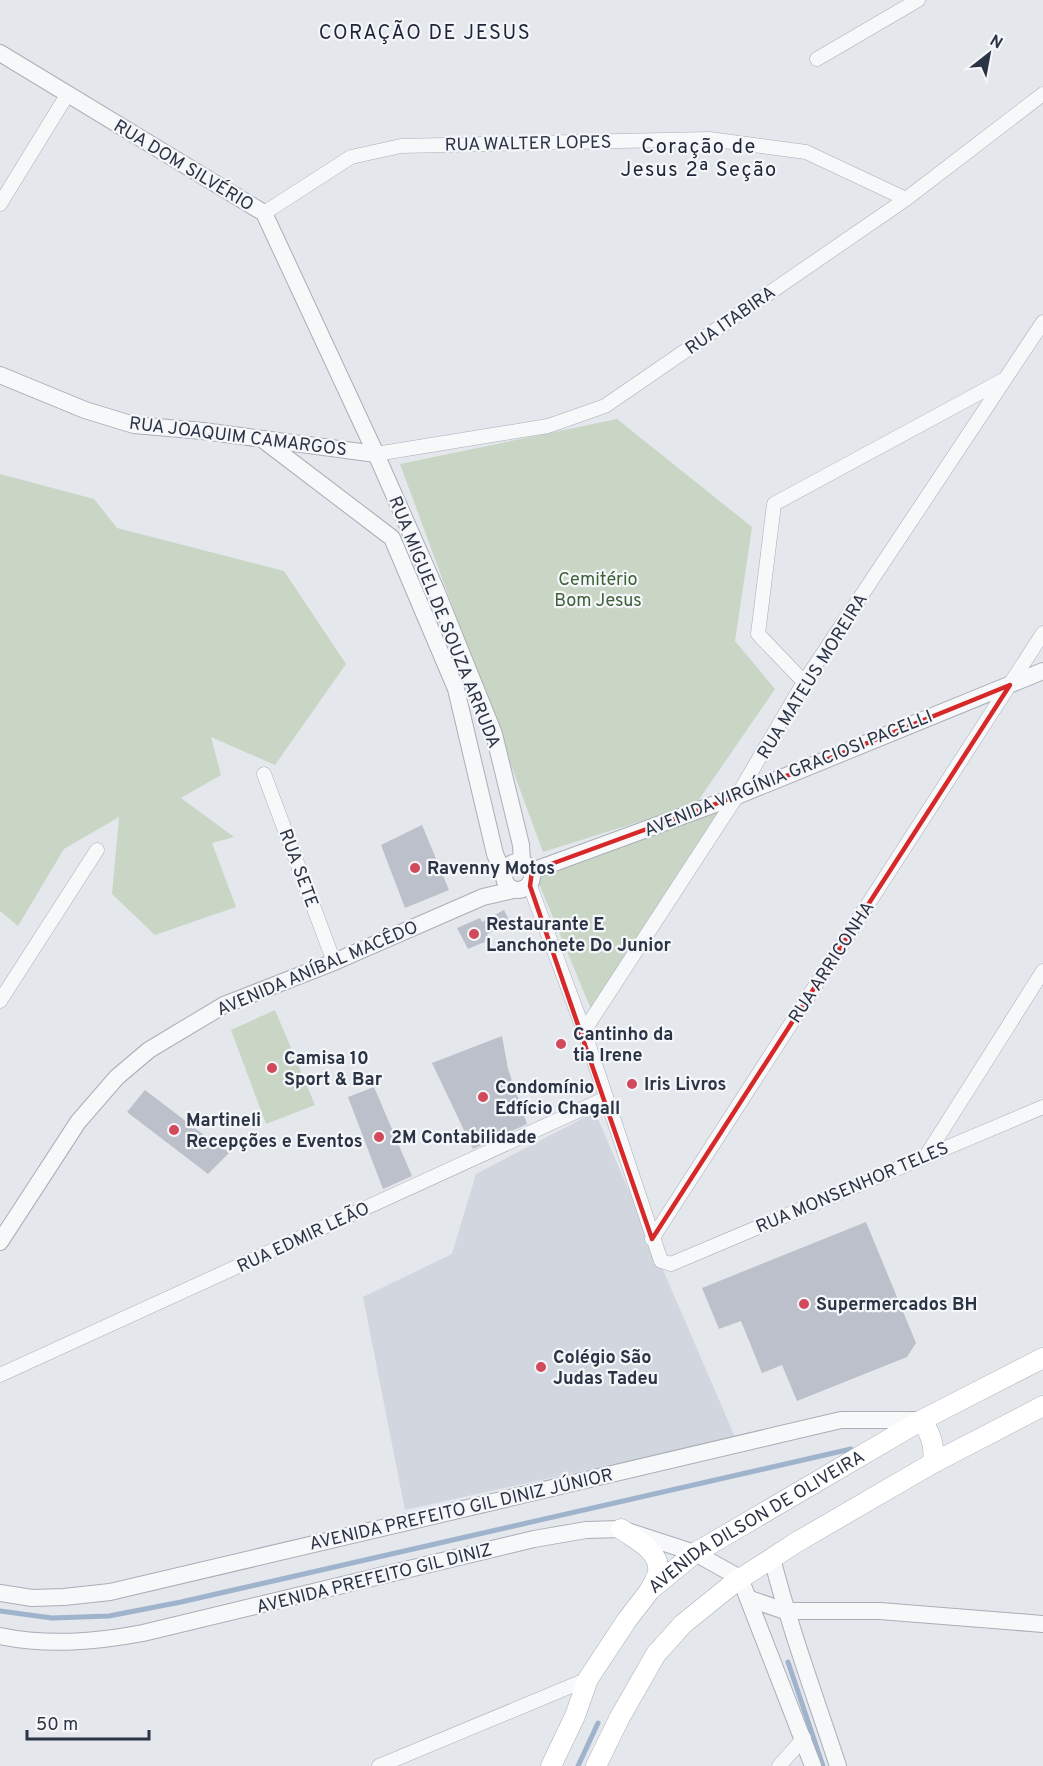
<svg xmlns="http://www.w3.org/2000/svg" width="1043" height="1766" viewBox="0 0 1043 1766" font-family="Overpass,sans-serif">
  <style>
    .built { fill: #d2d6de }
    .green { fill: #c9d6c5 }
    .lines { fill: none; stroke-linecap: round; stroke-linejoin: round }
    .stream { stroke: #9fb4cc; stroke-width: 5 }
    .building { fill: #bbc0ca }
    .minor-casing { stroke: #a9aeb7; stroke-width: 15 }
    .tertiary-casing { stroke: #a9aeb7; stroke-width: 18 }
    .secondary-casing { stroke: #a9aeb7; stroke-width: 21 }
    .minor { stroke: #f7f8fa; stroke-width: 14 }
    .tertiary { stroke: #f7f8fa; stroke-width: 16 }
    .secondary { stroke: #fff; stroke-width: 20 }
    .marked { fill: none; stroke: #d62828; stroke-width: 4.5; stroke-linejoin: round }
    .poi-dot { fill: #d1495b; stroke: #f4f6f9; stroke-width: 2 }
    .labels { text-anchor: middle; stroke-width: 4.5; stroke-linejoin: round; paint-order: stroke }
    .street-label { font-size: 18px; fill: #2b3445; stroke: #f4f6f9 }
    .park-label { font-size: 18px; fill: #3f6138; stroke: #f4f6f9 }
    .poi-label { font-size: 18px; font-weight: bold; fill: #2b3445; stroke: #f4f6f9; text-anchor: start }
    .neighbourhood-label { font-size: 20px; letter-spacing: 1.5px; fill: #1d2536; stroke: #f4f6f9 }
  </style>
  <rect width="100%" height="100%" fill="#e4e7ec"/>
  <path class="built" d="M595 1112 735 1437 405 1510 363 1297 452 1254 476 1174Z"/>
  <path class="green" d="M617 419 752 527 735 641 775 689 696 804 543 852 400 464Z
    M0 474 94 499 117 528 284 571 346 664 275 765 211 737 221 775 181 798 234 837 212 843 236 907 155 935 112 894 119 817 64 849 18 926 0 911Z
    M722 807 591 1009 537 879Z
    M275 1010 315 1105 266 1124 231 1030Z"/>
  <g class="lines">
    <path class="stream" d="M0 1611 52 1618 109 1616 181 1602 851 1449
      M788 1662 823 1766
      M578 1766 598 1723"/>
  </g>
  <path class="building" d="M422 825 449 890 405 908 381 845Z
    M504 910 511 924 487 934 489 940 468 949 457 928 480 918 482 922Z
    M502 1036 508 1069 527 1124 473 1149 432 1063Z
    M374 1087 412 1176 383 1189 348 1097Z
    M145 1090 221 1148 230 1152 208 1174 127 1112Z
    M866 1222 916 1343 907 1357 797 1401 782 1365 762 1373 741 1321 719 1329 702 1288Z"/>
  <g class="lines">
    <defs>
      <path id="minor" d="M817 59 918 0
        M0 204 67 95
        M264 213 351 157 401 146 709 139 806 152 906 199
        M376 454 548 426 605 406 906 199 1043 94
        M804 682 758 634 774 504 1005 379
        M264 774 334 962
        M530 886 584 1031 661 1261 671 1264 1043 1107
        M0 1001 97 850
        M584 1031 737 796 804 682 1043 322
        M926 1156 1043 971
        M652 1239 1043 633
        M0 1375 606 1098
        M379 1766 588 1679
        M779 1766 804 1738"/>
      <path id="tertiary" d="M0 53 264 213 376 454 436 590 494 734 521 845 522 862
        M0 375 85 410 134 425 203 431 376 454
        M262 439 392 538 456 689 495 854 504 875
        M504 876a14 14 0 1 1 28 0a14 14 0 1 1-28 0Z
        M532 871 737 796 1043 671
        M0 1242 78 1122 117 1077 149 1050 224 1005 334 962 483 897 513 890
        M772 1558C790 1629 815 1696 838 1766
        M0 1593 32 1598 64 1597 110 1592 841 1420H922
        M750 1599 785 1611H880L1043 1624
        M0 1636C48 1646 95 1642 143 1633L534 1539 586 1530 621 1529 695 1553 740 1578 813 1766"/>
      <g id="secondary">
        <path d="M922 1420C931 1435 935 1446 933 1463"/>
        <path d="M621 1529C635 1539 661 1551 658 1572 657 1578 652 1585 650 1590"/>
        <path id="s1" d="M551 1766 575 1716 588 1679 627 1620 650 1590 695 1553 922 1420 1043 1358"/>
        <path d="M596 1766 620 1717 656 1654 683 1624 735 1582 797 1542 933 1463 1043 1406"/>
      </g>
    </defs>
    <use href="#minor" class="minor-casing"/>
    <use href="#tertiary" class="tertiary-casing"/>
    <use href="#secondary" class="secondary-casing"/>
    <use href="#minor" class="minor"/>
    <use href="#tertiary" class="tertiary"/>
    <use href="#secondary" class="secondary"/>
  </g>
  <path class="marked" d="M1010 685 652 1239 530 886 532 871 737 796Z"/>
  <g class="poi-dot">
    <circle cx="415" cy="868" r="6"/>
    <circle cx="474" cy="934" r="6"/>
    <circle cx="561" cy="1044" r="6"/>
    <circle cx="272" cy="1068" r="6"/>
    <circle cx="632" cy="1084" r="6"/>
    <circle cx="483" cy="1097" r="6"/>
    <circle cx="174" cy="1130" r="6"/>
    <circle cx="379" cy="1137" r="6"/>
    <circle cx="804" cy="1304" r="6"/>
    <circle cx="541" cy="1367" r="6"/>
  </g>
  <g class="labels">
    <g class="street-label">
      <text transform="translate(528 143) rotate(-1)" y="6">RUA WALTER LOPES</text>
      <text transform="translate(184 165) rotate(31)" y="6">RUA DOM SILVÉRIO</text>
      <text transform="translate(730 320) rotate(-35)" y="6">RUA ITABIRA</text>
      <text transform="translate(238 436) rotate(7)" y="6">RUA JOAQUIM CAMARGOS</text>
      <text transform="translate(445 622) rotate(68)" y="6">RUA MIGUEL DE SOUZA ARRUDA</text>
      <text transform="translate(812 676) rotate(-58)" y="6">RUA MATEUS MOREIRA</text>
      <text transform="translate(788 773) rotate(-22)" y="6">AVENIDA VIRGÍNIA GRACIOSI PACELLI</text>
      <text transform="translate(299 868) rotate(70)" y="6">RUA SETE</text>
      <text transform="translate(831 962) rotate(-57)" y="6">RUA ARRICONHA</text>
      <text transform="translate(317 968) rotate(-23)" y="6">AVENIDA ANÍBAL MACÊDO</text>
      <text transform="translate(852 1187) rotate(-23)" y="6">RUA MONSENHOR TELES</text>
      <text transform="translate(303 1237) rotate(-25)" y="6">RUA EDMIR LEÃO</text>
      <text transform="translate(461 1509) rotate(-13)" y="6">AVENIDA PREFEITO GIL DINIZ JÚNIOR</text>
      <text dy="6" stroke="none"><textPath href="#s1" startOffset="330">AVENIDA DILSON DE OLIVEIRA</textPath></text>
      <text transform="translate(374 1578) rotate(-14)" y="6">AVENIDA PREFEITO GIL DINIZ</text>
    </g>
    <g class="park-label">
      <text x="598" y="585">Cemitério<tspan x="598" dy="21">Bom Jesus</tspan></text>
    </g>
    <g class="poi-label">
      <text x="427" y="874">Ravenny Motos</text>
      <text x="486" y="930">Restaurante E<tspan x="486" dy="21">Lanchonete Do Junior</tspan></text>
      <text x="573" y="1040">Cantinho da<tspan x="573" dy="21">tia Irene</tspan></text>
      <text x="284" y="1064">Camisa 10<tspan x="284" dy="21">Sport &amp; Bar</tspan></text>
      <text x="644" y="1090">Iris Livros</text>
      <text x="495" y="1093">Condomínio<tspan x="495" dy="21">Edfício Chagall</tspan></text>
      <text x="186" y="1126">Martineli<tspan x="186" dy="21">Recepções e Eventos</tspan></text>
      <text x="391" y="1143">2M Contabilidade</text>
      <text x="816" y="1310">Supermercados BH</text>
      <text x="553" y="1363">Colégio São<tspan x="553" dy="21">Judas Tadeu</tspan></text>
    </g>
    <g class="neighbourhood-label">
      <text x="425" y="39">CORAÇÃO DE JESUS</text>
      <text x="699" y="153">Coração de<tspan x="699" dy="23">Jesus 2ª Seção</tspan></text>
    </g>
  </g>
  <g transform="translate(989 54) rotate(31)" stroke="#f4f6f9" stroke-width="4.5" paint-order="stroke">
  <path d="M0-4.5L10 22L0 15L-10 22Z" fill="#2b3445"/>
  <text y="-9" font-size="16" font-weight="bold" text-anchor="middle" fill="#2b3445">N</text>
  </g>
  <path d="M27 1730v9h122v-9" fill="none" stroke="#2b3445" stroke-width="3"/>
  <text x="36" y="1730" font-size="18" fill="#2b3445" stroke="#f4f6f9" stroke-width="4.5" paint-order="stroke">50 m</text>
</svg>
